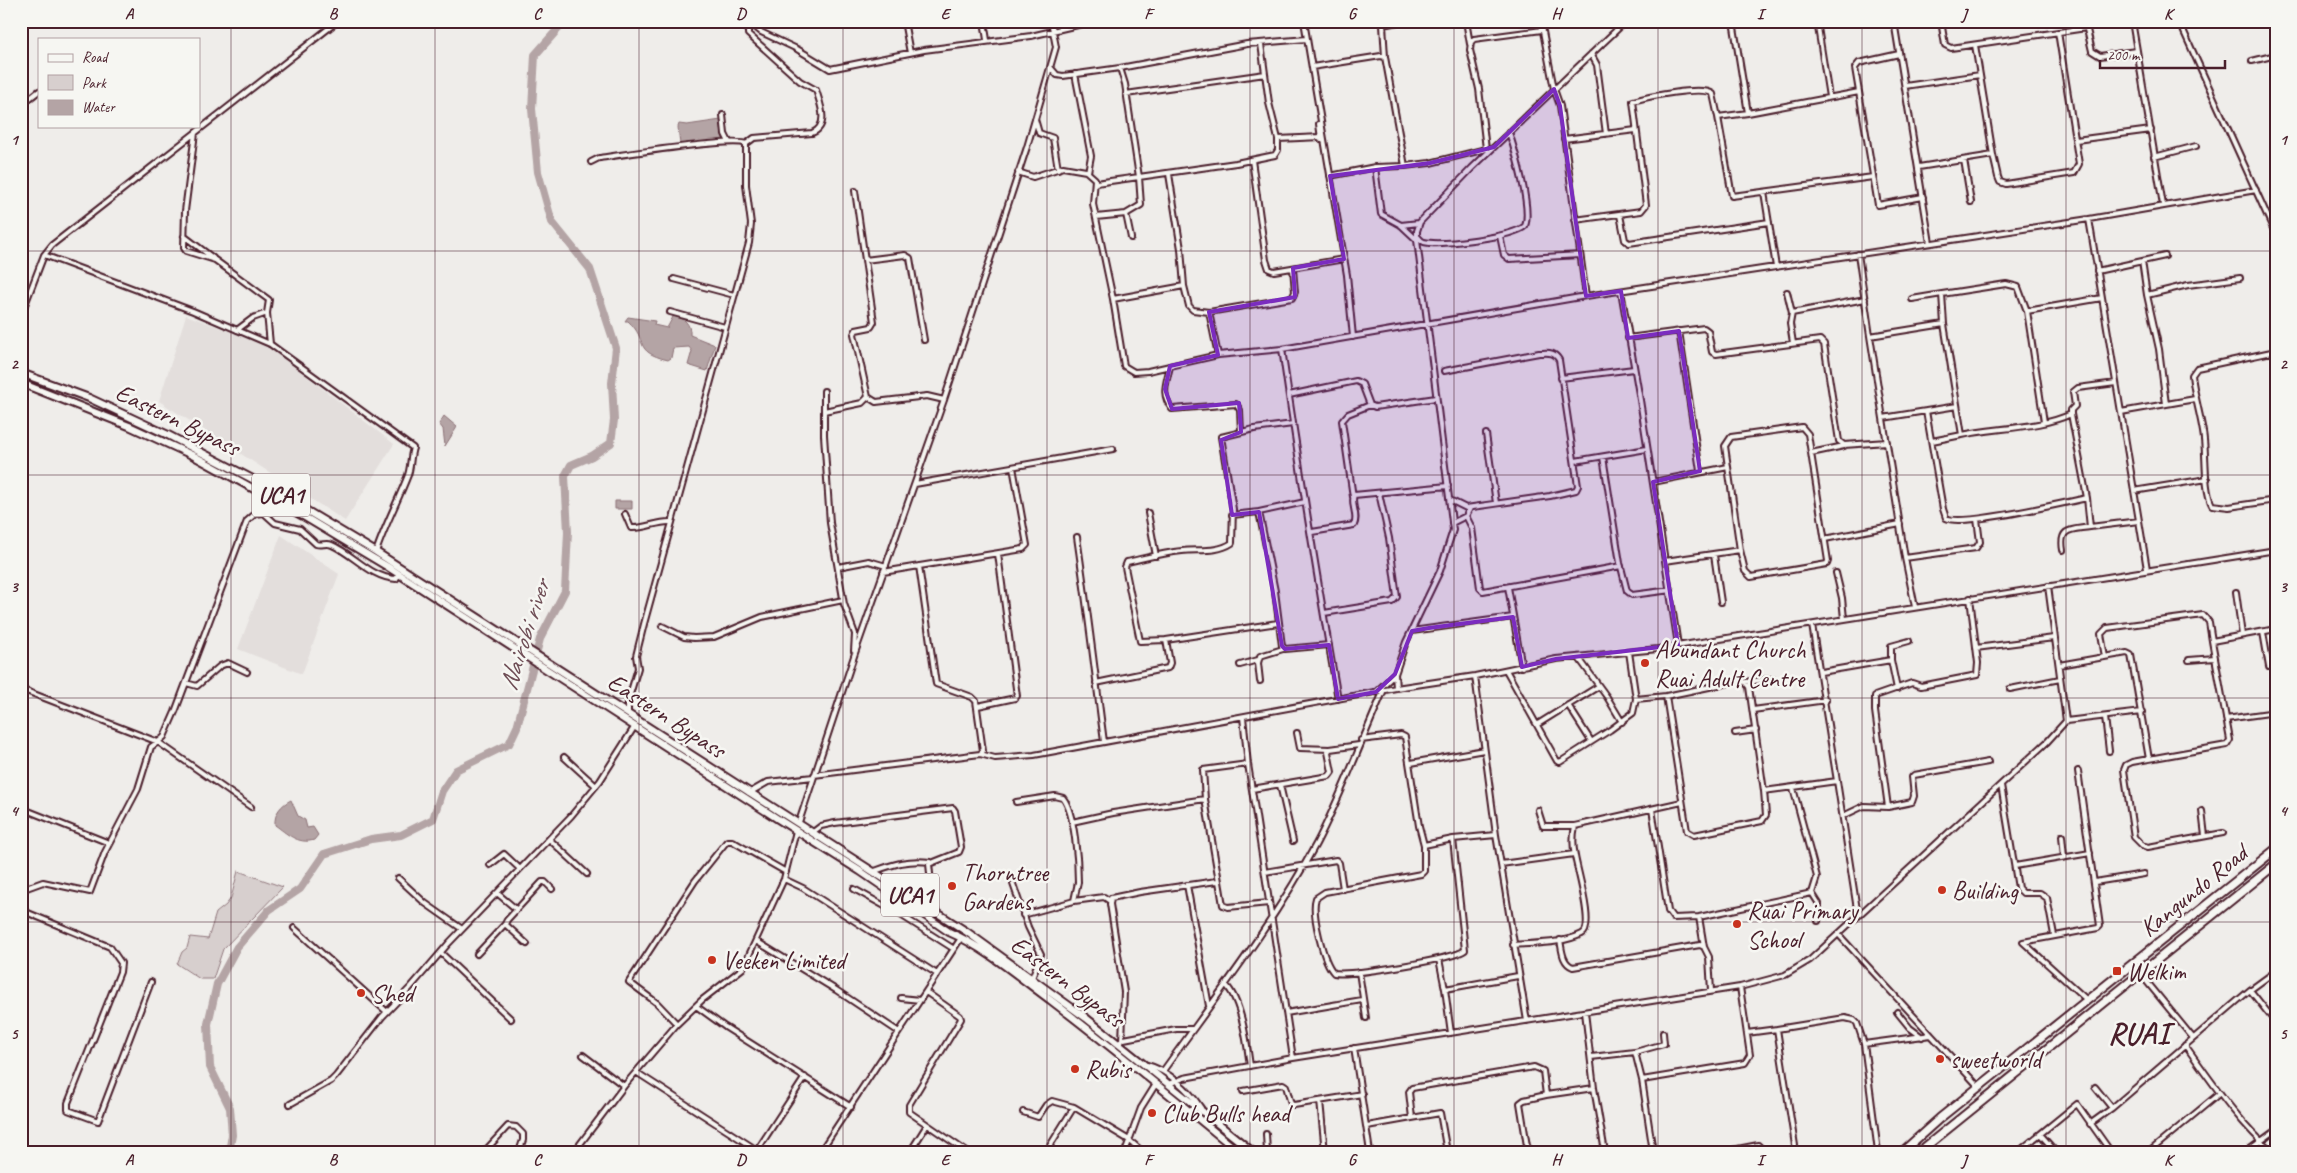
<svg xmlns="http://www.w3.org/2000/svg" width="2297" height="1173" viewBox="0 0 2297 1173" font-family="Caveat,sans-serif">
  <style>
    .built { fill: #e3dedc }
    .green { fill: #d7cfce; stroke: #90777c }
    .water { fill: #b4a4a5; stroke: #8a6f74 }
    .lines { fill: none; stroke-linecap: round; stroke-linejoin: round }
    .river { stroke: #b4a4a5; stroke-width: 8 }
    .street-casing { stroke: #4a1f2b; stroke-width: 8 }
    .primary-casing { stroke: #4a1f2b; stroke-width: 10 }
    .highway-casing { stroke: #4a1f2b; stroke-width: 11 }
    .street { stroke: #f6f6f2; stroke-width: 4 }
    .primary { stroke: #f6f6f2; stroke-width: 6 }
    .highway { stroke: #f6f6f2; stroke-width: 7 }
    .marked { fill: #7b2cbf; fill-opacity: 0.2; stroke: #7b2cbf; stroke-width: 4; stroke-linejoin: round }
    .grid { fill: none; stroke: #4a1f2b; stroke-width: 1; stroke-opacity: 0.55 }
    .poi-dot { fill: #c8321e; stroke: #f6f6f2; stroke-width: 2 }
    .labels { text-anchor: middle; stroke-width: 5; stroke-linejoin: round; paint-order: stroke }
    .shield { fill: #f6f6f2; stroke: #7e6067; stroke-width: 1 }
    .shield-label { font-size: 24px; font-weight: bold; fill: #4a1f2b }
    .street-label { font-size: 25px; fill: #4a1f2b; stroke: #f6f6f2 }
    .poi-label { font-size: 25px; fill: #4a1f2b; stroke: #f6f6f2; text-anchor: start }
    .water-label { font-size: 26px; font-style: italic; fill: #6f4e56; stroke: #f6f6f2 }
    .district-label { font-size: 30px; font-weight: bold; letter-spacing: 1px; fill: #4a1f2b; stroke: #f6f6f2 }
    .neatline { fill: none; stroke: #4a1f2b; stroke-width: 2 }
    .grid-label { font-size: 16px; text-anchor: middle; font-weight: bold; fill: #4a1f2b }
  </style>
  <rect width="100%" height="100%" fill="#efedea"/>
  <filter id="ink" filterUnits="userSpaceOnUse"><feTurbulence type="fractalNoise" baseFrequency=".02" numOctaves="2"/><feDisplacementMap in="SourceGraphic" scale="10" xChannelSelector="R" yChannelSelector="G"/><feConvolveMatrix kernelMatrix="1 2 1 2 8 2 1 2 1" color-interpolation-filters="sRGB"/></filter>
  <g filter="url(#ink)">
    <path class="built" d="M186 315 266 345 394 444 345 521 159 401Z
      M281 535 339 574 302 674 238 649Z"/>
    <path class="green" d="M238 871 283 887 223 949 213 979H200L177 964 182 952 187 948 190 937 208 939 216 913 226 905 231 898Z"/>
    <path class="water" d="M721 120 723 139 708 143 680 144 678 127 679 124 687 125Z
      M674 315C684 318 691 324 690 335L715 345 707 371 688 365 692 351 689 347 673 348 671 358 668 360C631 351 650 341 628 321H625L628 317 655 321 654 325 667 328Z
      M444 416 457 427 445 446 443 429 439 424Z
      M615 501H632V509H615Z
      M291 800 298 816 305 820 307 828 313 827 318 835 314 840C298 845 286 833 275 825 274 813 281 805 291 800Z"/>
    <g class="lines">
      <path class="river" d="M229 1152 232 1135 230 1108 210 1067 208 1024 217 984 237 947 269 910 300 889 324 854 371 839 401 835 433 819 442 791 456 770 509 744 517 727 540 639 565 591 568 532 565 476 571 465 592 456 611 443 614 420 612 383 616 348 590 269 552 222 538 172 532 109 535 55 565 21"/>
      <defs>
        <path id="street" d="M748 21 761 32 797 49 830 69 924 50 1031 36 1095 21
          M904 21 910 53
          M984 21 987 40
          M1304 21 1347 275 1353 337
          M1466 21 1470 44
          M1541 21 1554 89 1560 106 1586 296
          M1733 21 1748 113 1859 92
          M1817 21 1829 97
          M1894 21 1930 243
          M1941 21 1945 45 1951 48 2086 28
          M2085 21 2092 51 2100 56 2136 51
          M2132 21 2163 205
          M2179 21 2276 235
          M2181 26 2203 21
          M1975 45 1993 155 1998 177 2000 182 2006 184 2074 173 2079 164 2058 32
          M1591 54 1597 65 1606 134
          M1899 54 1859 63 1855 68 1878 205 1923 197
          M1385 57 1383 25 1403 21
          M2252 61 2276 55
          M1312 67 1381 56 1385 57 1405 166 1430 163 1486 149
          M1051 68 1057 75 1063 76 1120 68 1247 44 1307 39
          M1120 68 1125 84 1139 177 1236 163 1275 155 1278 150V139L1269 103 1261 44
          M1075 74 1091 156 1088 172
          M1905 86 1980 75
          M1126 94 1265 74
          M21 105 39 91
          M1748 113 1718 117 1732 196 1873 177
          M723 115 725 134 729 142
          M1035 119 1039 133 1053 138 1058 169
          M1319 124 1321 139
          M195 133 185 211 184 248 186 251 215 260 269 300 267 313 270 344
          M1278 139 1321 137
          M1564 139 1636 130
          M2076 140 2151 130
          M746 144 754 138 812 133C830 126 820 103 816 90L800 81 748 34V22
          M1486 149 1479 89 1470 50 1471 42 1474 39 1542 30
          M2154 157 2196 146
          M1252 160 1266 260 1269 269 1274 271 1344 259
          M1964 160 1971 202
          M591 162 599 158C620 155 735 137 746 144
          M1375 167 1381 214 1401 225 1417 240
          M1919 167 1993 155
          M1018 172 1033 177 1063 167 1086 171 1095 179 1093 204 1113 299 1184 286
          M1169 174 1181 249 1184 286 1189 306 1193 310 1209 312 1218 355
          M1330 176 1375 167 1405 166
          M1096 183 1139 177 1141 205 1126 214 1131 238
          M855 191 874 322 871 327 856 330 854 334 868 397 876 402 927 396 944 400
          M1764 192 1776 267
          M1620 215 1625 240 1629 243 1769 222
          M1096 217 1126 214
          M2089 219 2147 569
          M1575 220 1641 211 1646 205 1633 101C1647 97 1703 85 1713 94L1718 117
          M1401 225 1419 223
          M184 236 213 258
          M1500 236 1504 255 1509 259 1580 255
          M1418 237C1420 239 1421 241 1424 242 1440 246 1513 237 1525 226 1532 209 1515 151 1509 132
          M1858 254 1870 336 1944 324
          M44 255 193 311 270 344 413 448C410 457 411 466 408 475 398 501 385 525 376 552
          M865 260 905 255 910 258 924 340
          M2142 261 2147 295 2159 349 2166 404
          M2097 271 2165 256
          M674 279 734 295
          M1621 291 1640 400 1678 645
          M1787 292 1792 313 1790 324 1793 343
          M2147 295 2188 285 2240 278
          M1113 299 1124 366 1134 372 1148 371 1218 355 1282 349 1586 296 2089 219 2256 190
          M1912 299 1942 294
          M2027 311 2102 298
          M670 312 725 327
          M1209 312 1292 298 1295 292 1293 268
          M1792 313 1865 299
          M21 315 44 255 52 245 338 21
          M237 330 253 318 267 313
          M1679 331 1700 471
          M1870 336 1905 558 1915 607
          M1628 338 1704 328 1708 331 1712 352 1716 354 1820 340 1824 344 1839 441 1844 445 1887 442
          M1282 349C1299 466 1318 583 1338 699
          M2275 351 2276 360
          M2276 351 2197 368 2192 375C2194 394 2200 413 2203 432 2207 453 2203 487 2212 505L2229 507 2276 500
          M1170 366C1167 382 1160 394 1172 409L1236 404 1240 410 1241 432
          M1444 371 1539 353C1548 353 1554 351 1559 360L1578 486 1576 490 1550 496 1466 508 1450 500
          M1561 378 1634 369
          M824 391V435L830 523 844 604 855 634 854 651
          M1289 395 1356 381 1362 384 1370 405 1375 407 1436 398
          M824 411 862 403 868 397
          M1926 411 1943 509 1946 518C1962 527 2063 503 2087 498L2071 414
          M2121 412 2195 399
          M1883 418 1957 406
          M2044 422 2027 311 2018 287 2006 284 1942 294 1944 324 1962 435C1995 428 2042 428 2071 414V410L2075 406 2073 392 2078 388 2116 383
          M1486 434 1496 503
          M1932 441 1962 435
          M1603 457 1620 563 1627 591 1632 595 1671 590
          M1575 461 1647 449
          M1653 482 1728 467
          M915 484 1113 449
          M2134 491 2207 479
          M1353 497 1342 421 1348 414 1370 405
          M2087 498 2090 527 2139 521
          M1305 502 1259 512 1275 591 1282 646 1285 649 1329 645
          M1470 508 1466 516 1472 528 1480 588 1483 591 1621 566
          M264 513 275 523 300 529 316 544C322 546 326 542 332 545 353 554 371 578 396 579L399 574
          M1148 513 1156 556
          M625 514 631 528C645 529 658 521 671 522
          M1232 515 1259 512
          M1452 523 1466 516
          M1312 532 1354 525C1359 515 1350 505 1354 495L1448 486
          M1077 537C1087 605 1095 673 1104 742
          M1825 539 1900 524
          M1740 550 1745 571 1751 577 1827 564 1828 561 1811 453
          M2063 550C2059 527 2072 530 2090 527
          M1714 555 1721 602
          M1905 558 1976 548 1980 542 1977 519
          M1665 561 1740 550 1725 446 1731 437 1802 427 1808 434 1811 453 1844 446
          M838 567 869 561 886 566
          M883 572 1023 549 1027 545 1013 467
          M1836 573 1842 598 1844 619
          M1508 587 1522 667
          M2236 592 2242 635
          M1324 613 1392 602 1397 597 1389 538 1379 493
          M1278 623 1166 640 1140 641 1125 567 1127 562C1145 558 1163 553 1182 551 1198 549 1217 553 1232 543L1233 509 1221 437 1254 429 1293 424
          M662 626 684 637 694 638 714 637 762 617 843 600
          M1412 631 1513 617
          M2263 632 2269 667
          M1976 648 2054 638
          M1578 657 1607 697 1622 722
          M2105 657 2101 634 2107 628 2203 615 2209 622 2212 641
          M1891 660V646L1909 641
          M2189 660 2215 658
          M1240 665 1258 660
          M2059 665 2127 653 2131 655 2149 759
          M1506 670 1557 761 1560 762 1610 730 1633 713 1636 699 1629 652
          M1821 672 1891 660 1897 689
          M1395 674 1396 688
          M1475 676 1496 835 1527 1021
          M1260 681 1258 663 1260 656 1283 649
          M1745 682 1772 679
          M186 683 197 686 220 666 228 663 247 672
          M1096 683 1168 668 1170 663 1166 640
          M21 689 158 742 164 737 175 712 247 521 255 514 264 513 272 499
          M2010 689 2060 679
          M1376 692 1395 674 1406 642 1440 571 1453 530 1417 240V231L1420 222 1472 168 1626 21
          M1666 696 1687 831 1694 835 1762 821 1766 815 1764 791 1837 781 1812 625
          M1636 699 1666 696 1738 681 1745 682 1749 687 1764 791
          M1568 705 1591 741
          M978 706 1015 698 1017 696 998 554
          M1753 710 1826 700
          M628 713V701L638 668 636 656 644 624 749 243 751 224 746 185V144
          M1243 717 1248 764 1293 1058
          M2105 717 2109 751
          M2226 719 2276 712
          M2066 721 2142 712
          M1538 724 1599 686
          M1297 733 1300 748 1330 749
          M1735 733 1756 730
          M1361 740 1401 735 1405 737 1419 826 1424 845 1453 839 1496 835
          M980 754 995 758 1034 755 1396 688 1475 676 1556 659 1658 649 2276 550
          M564 757 596 786
          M1411 763 1484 750
          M2078 771 2100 926 2098 928 2023 942 2087 1000
          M814 775 980 754 983 751 976 701 972 697 936 684 919 566
          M1837 781 1858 916
          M1280 785 1293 841
          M2001 785 2018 888 2023 893H2040L2047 898 2054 935
          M1793 788 1817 877 1812 893 1819 904 1818 921
          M1252 789 1329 776 1332 772 1328 752 1330 749 1359 745
          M749 793 768 782 813 777
          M1205 799 1223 905 1228 907 1269 903
          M1016 802 1055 796 1063 798C1075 813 1078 862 1078 882 1077 888 1075 895 1074 901L1023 915
          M1888 807 1875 711V696L1912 683 1921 686 1977 675 1978 663 1970 598
          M21 808 109 843
          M1652 809 1668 911 1673 918 1699 917 1812 893
          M1538 810 1543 826H1575
          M2202 811 2205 836
          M1843 816 1864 806 1888 807 1912 802 1914 796 1912 777 1914 775 1988 762
          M799 822 855 653 944 400 1027 147 1056 47 1051 21
          M1072 822 1113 813 1205 799 1203 770 1248 764
          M813 832 821 826 835 823 953 808 955 811 961 847 959 852 929 864 934 911
          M2223 833 2148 847 2142 845 2134 837 2124 770 2126 765 2132 762 2227 745 2230 740 2212 641 2276 629
          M2062 836 2064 857
          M549 839 587 874
          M1424 845V871L1421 874 1325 892 1316 898C1311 912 1323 962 1334 973 1350 976 1455 959 1465 950L1453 839
          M1501 864 1574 854
          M490 865 504 854 520 869
          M2015 866 2090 853
          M875 871C894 864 909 859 930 862
          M1265 872 1336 860 1339 863 1343 889
          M398 878 425 903 462 929
          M784 879 803 888 937 974
          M2095 882 2144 874
          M1013 884 1028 927 1041 954 1032 978
          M1187 885 1209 1006
          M854 889 899 914 954 949
          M21 890 43 882 90 892 105 852 138 789 151 747 158 742 251 807
          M497 893 516 909
          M1074 901 1104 897 1110 901
          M21 910 110 947 121 963 120 972 68 1103V1110L98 1121 151 982
          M1699 917 1704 947 1709 957 1711 991
          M294 928 387 1012
          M1839 935 1979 1087
          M1560 940C1562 950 1562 963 1573 967L1688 947 1700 945 1704 947
          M756 941 836 990 899 1032
          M527 944 505 924 507 920 542 882H545L552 889
          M1513 945C1535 943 1562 944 1582 934 1595 928 1577 870 1575 856 1573 847 1573 835 1575 826L1682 802
          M441 953 511 1019
          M477 954 505 924
          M1439 959 1445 989 1451 1033
          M1359 972 1366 1018
          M2143 977 2193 1038
          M1226 985C1242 1002 1247 1044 1250 1066
          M1445 989 1518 976
          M2250 990 2276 971
          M926 992 960 1016 961 1019 909 1105V1112L967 1152
          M901 998 920 1000
          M696 1006 725 1027 851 1107
          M1585 1012 1594 1088 1605 1152
          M1897 1012 1910 1028 1922 1037
          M1286 1013 1362 1000
          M677 1024 657 1003 629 982 695 881 727 841H732L786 872
          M1747 1033 1777 1029
          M1122 1041 1124 992 1110 904 1111 898 1140 892 1217 881
          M1120 1042 1124 1039 1176 1029H1193
          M1864 1044 1931 1035
          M2185 1045C2212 1082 2238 1122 2273 1152
          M1354 1048 1370 1152
          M1635 1052 1664 1044 1663 1033
          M583 1055 624 1086
          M1591 1057 1635 1052 1642 1080
          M1147 1065C1168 1070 1189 1090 1201 1108
          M1163 1071C1216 997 1273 924 1316 844 1342 795 1361 741 1384 690
          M636 1072 757 1150
          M1169 1084 1184 1078 1293 1058 1740 987 1785 975 1810 960 2047 742 2066 721 2048 586
          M2095 1087 2112 1108
          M1243 1091 1283 1084 1286 1086 1291 1104 1294 1105 1362 1094
          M1320 1101 1325 1152
          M290 1104 331 1081 336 1076 382 1017 410 988 448 944 571 816 600 781 635 726
          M1023 1112 1038 1117 1046 1105 1052 1101 1074 1107 1129 1140 1143 1152
          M1412 1118 1409 1092 1412 1088 1534 1067 1543 1071 1546 1095 1594 1088
          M2090 1124 2112 1108 2250 990 2276 1023
          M1367 1126 1440 1113 1447 1152
          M1266 1134 1267 1152
          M2040 1134 2056 1152
          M2150 1151 2220 1093
          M484 1152 508 1126 516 1127 523 1134V1140L519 1152
          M574 1152 624 1086 677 1024 702 1000 743 968 784 879 796 831
          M756 1152 805 1077
          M820 1152 961 938
          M910 1152 927 1125
          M1046 1152 1074 1107
          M1125 1152 1141 1108 1156 1084
          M1528 1152 1520 1103 1524 1100 1546 1095
          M1653 1152 1642 1080 1745 1063 1750 1055 1740 987
          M1722 1152 1758 1145 1765 1152
          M1796 1152 1777 1029 1845 1018 1854 1020 1857 1023 1864 1044 1878 1152
          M2018 1152 2077 1104 2111 1152
          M2246 1152 2276 1130"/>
        <path id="primary" d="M21 373 89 398 166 434 262 484 376 552 967 932 1086 1018 1253 1152
          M21 383 129 426 194 456 303 516 388 567 778 819 860 871 949 932C986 948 1020 978 1053 1002 1116 1050 1177 1101 1239 1152"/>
        <path id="highway" d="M1902 1152 1940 1118 2276 849
          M1919 1152 2276 864"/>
      </defs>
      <use href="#street" class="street-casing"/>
      <use href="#primary" class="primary-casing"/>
      <use href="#highway" class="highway-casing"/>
      <use href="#street" class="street"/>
      <use href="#primary" class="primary"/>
      <use href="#highway" class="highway"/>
    </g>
  </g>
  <path class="marked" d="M1554 89 1560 106 1586 296 1621 291 1628 338 1679 331 1700 471 1653 482 1678 645 1556 659 1522 667 1513 617 1429 628 1412 631 1395 674 1376 692 1338 699 1329 645 1285 649 1282 646 1259 512 1232 515 1221 440 1241 432 1239 403 1172 409 1165 389 1170 366 1218 355 1209 312 1295 297 1293 268 1344 259 1330 176 1430 163 1494 147Z"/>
  <path class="grid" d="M231 21V1152M435 21V1152M639 21V1152M843 21V1152M1047 21V1152M1250 21V1152M1454 21V1152M1658 21V1152M1862 21V1152M2066 21V1152M21 251H2276M21 475H2276M21 698H2276M21 922H2276"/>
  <g class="poi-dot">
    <circle cx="1645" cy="663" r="5"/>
    <circle cx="952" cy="886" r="5"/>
    <circle cx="1942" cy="890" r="5"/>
    <circle cx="1737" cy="924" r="5"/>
    <circle cx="712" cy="960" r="5"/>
    <rect x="2112" y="966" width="10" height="10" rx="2.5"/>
    <circle cx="361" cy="993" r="5"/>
    <circle cx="1940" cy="1059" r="5"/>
    <circle cx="1075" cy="1069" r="5"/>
    <circle cx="1152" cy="1113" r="5"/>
  </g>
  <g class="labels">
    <g class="shield">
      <rect x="252" y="473.5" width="58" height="43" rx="4"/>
      <rect x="881" y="873.5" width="58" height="43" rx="4"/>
    </g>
    <g class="shield-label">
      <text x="281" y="503">UCA1</text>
      <text x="910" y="903">UCA1</text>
    </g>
    <g class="street-label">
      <text transform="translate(178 419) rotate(26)" y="9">Eastern Bypass</text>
      <text transform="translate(667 715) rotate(33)" y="9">Eastern Bypass</text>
      <text transform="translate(2193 890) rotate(-39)" y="9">Kangundo Road</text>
      <text transform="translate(1068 981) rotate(37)" y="9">Eastern Bypass</text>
    </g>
    <g class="poi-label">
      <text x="1655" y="658">Abundant Church<tspan x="1655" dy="29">Ruai Adult Centre</tspan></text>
      <text x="962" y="881">Thorntree<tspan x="962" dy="29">Gardens</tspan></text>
      <text x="1952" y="899">Building</text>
      <text x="1747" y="919">Ruai Primary<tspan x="1747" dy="29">School</tspan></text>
      <text x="722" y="969">Veeken Limited</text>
      <text x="2127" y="980">Welkim</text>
      <text x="371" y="1002">Shed</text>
      <text x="1950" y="1068">sweetworld</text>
      <text x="1085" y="1078">Rubis</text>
      <text x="1162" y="1122">Club Bulls head</text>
    </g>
    <g class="water-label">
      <text transform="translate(524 635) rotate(-72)" y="9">Nairobi river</text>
    </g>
    <g class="district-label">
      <text x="2139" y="1044">RUAI</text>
    </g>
  </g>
  <rect width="2297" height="1173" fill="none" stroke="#f6f6f2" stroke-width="55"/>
  <rect x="38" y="38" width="162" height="90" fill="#f6f6f2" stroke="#b1a0a2"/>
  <rect x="48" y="54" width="25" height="8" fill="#f6f6f2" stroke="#b1a0a2"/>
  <text x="82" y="62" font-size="15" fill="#4a1f2b">Road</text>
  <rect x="48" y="75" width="25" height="15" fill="#d7cfce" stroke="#b1a0a2"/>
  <text x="82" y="88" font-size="15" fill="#4a1f2b">Park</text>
  <rect x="48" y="100" width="25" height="15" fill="#b4a4a5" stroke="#b1a0a2"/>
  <text x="82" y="112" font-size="15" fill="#4a1f2b">Water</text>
  <path d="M2100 60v8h125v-8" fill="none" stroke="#4a1f2b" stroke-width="2.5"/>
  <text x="2107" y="60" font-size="15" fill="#4a1f2b" stroke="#f6f6f2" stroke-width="4" paint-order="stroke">200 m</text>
  <rect x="28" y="28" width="2242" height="1118" class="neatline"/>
  <g class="grid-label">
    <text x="129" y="19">A</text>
    <text x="333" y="19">B</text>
    <text x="537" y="19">C</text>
    <text x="741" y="19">D</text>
    <text x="945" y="19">E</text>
    <text x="1148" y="19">F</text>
    <text x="1352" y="19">G</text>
    <text x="1556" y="19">H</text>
    <text x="1760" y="19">I</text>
    <text x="1964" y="19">J</text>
    <text x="2168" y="19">K</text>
    <text x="14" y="145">1</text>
    <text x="2283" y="145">1</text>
    <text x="14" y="369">2</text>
    <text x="2283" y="369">2</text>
    <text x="14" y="592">3</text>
    <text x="2283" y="592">3</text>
    <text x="14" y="816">4</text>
    <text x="2283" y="816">4</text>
    <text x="14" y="1039">5</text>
    <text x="2283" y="1039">5</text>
    <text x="129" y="1165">A</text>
    <text x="333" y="1165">B</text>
    <text x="537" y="1165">C</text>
    <text x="741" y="1165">D</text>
    <text x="945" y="1165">E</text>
    <text x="1148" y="1165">F</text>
    <text x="1352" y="1165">G</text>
    <text x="1556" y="1165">H</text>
    <text x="1760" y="1165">I</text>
    <text x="1964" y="1165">J</text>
    <text x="2168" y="1165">K</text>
  </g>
</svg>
